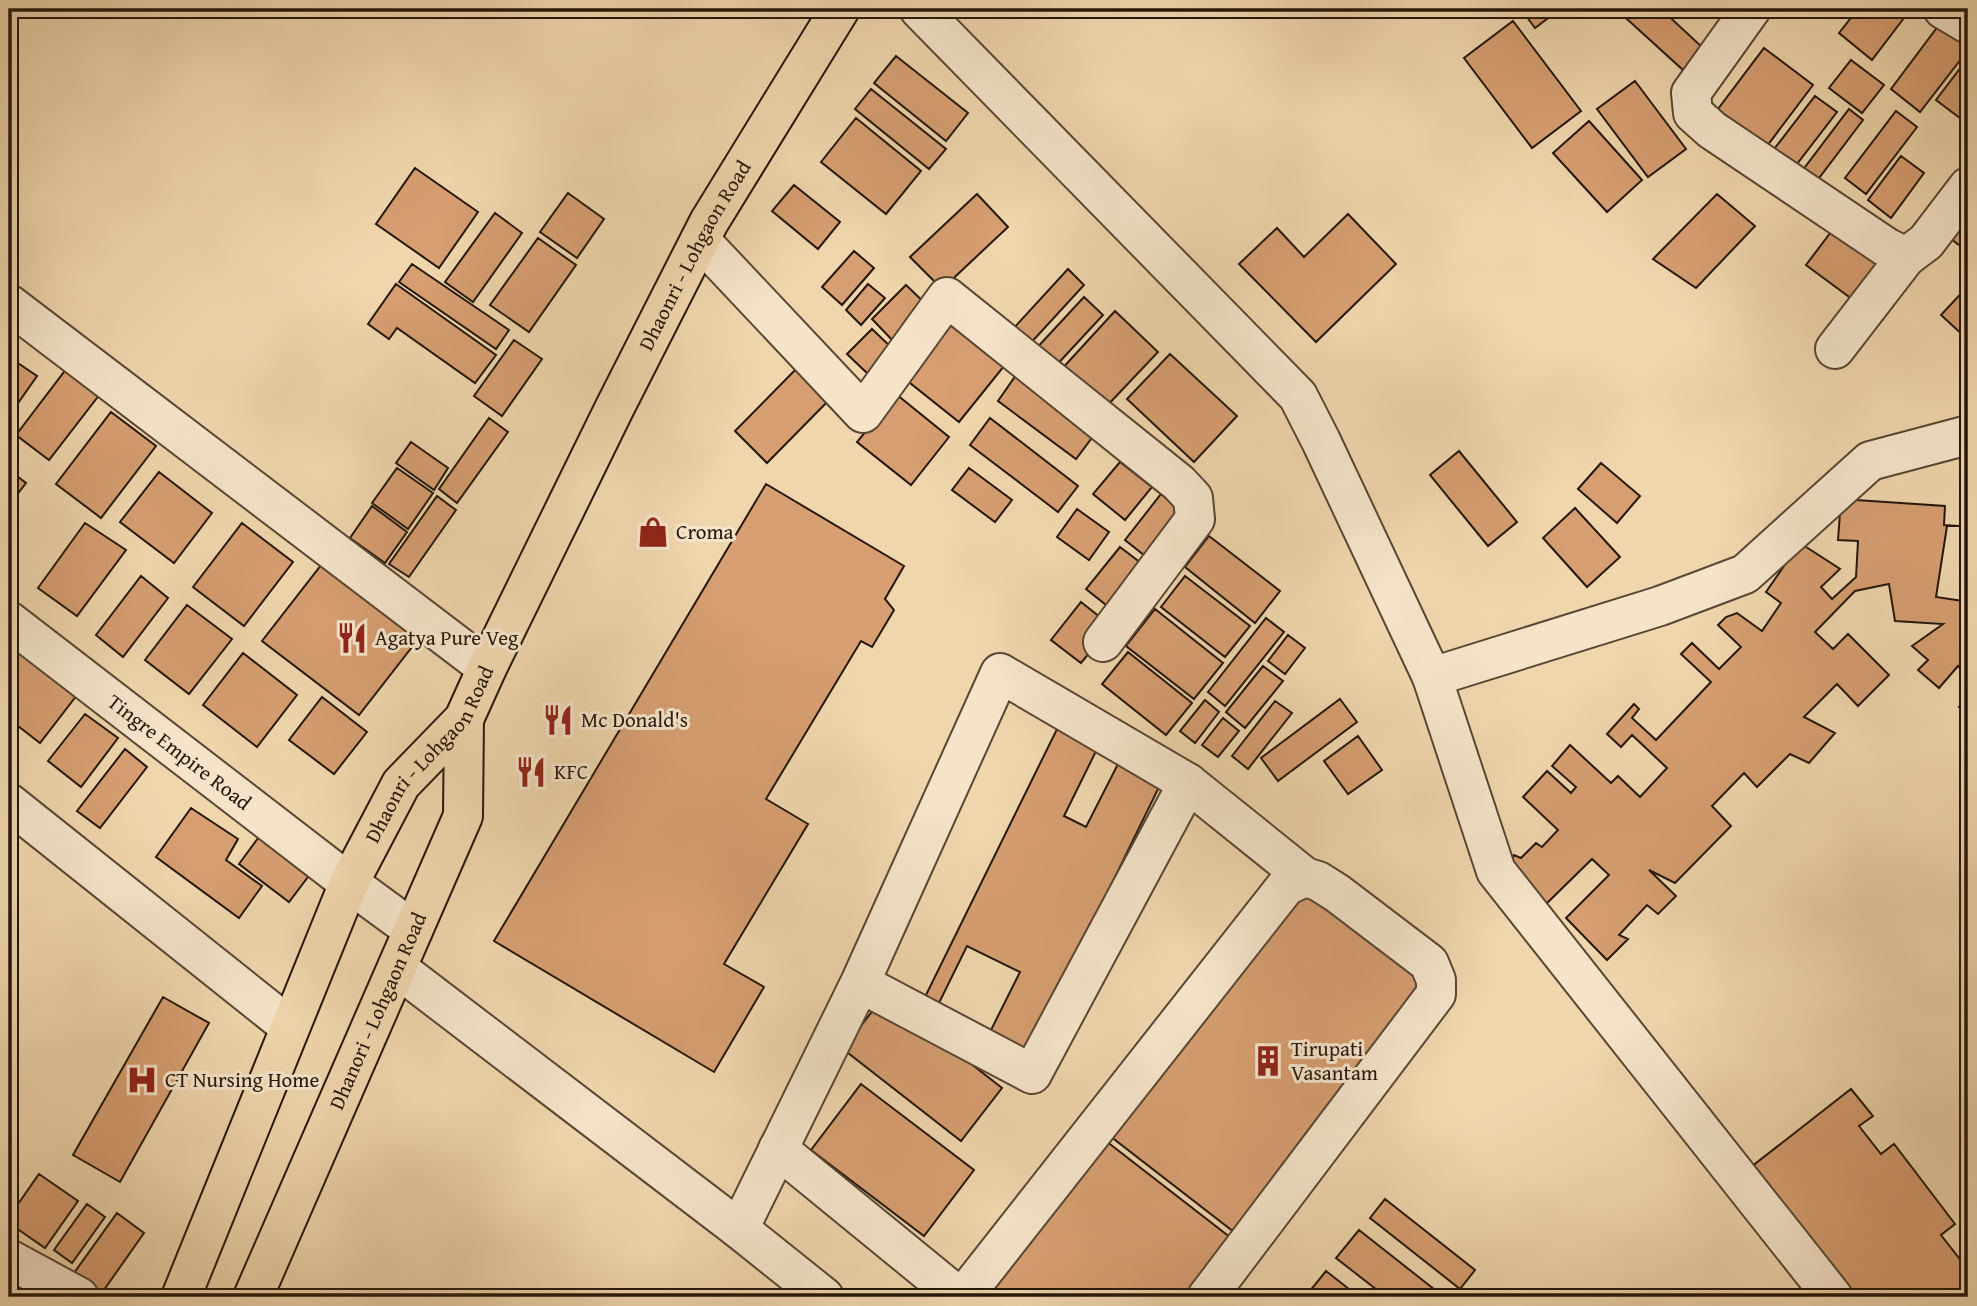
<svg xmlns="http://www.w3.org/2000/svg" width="1977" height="1306" viewBox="0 0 1977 1306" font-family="'Gentium Book Plus',serif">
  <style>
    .building { fill: #d69e71; stroke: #25170b; stroke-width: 2 }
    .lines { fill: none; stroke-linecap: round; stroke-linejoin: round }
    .minor-casing { stroke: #584734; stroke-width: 42 }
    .major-casing { stroke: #25170b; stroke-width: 42 }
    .minor { stroke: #f5e4ca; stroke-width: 38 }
    .major { stroke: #efd6ad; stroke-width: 38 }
    .labels { text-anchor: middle; stroke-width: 6; stroke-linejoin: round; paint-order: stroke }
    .street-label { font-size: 21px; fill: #25170b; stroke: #f5e4ca }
    .poi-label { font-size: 21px; fill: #25170b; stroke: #f5e4ca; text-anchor: start }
  </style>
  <rect width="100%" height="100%" fill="#efd6ad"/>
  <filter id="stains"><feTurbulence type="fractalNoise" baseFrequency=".00286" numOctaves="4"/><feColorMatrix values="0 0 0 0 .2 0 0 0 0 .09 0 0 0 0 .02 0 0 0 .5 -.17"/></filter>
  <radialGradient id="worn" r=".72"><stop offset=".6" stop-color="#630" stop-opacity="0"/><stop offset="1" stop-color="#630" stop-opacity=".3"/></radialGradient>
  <path class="building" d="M1521 9H1560L1535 28Z
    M1616 9H1661L1703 48 1683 70Z
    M1858 9 1910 10 1872 60 1839 33Z
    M1513 21 1581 111 1532 148 1464 58Z
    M1942 21 1968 40V50L1920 112 1891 89Z
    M1764 48 1813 85 1764 150 1715 113Z
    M896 56 968 113 946 141 874 83Z
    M1968 58V115L1964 121 1936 100Z
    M1851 60 1884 85 1862 113 1829 88Z
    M1635 81 1686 149 1648 177 1597 109Z
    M871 89 946 149 929 169 855 109Z
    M1815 96 1837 112 1790 173 1768 157Z
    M1849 109 1863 120 1813 186 1799 175Z
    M1896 111 1917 127 1866 194 1845 178Z
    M856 118 921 171 886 214 821 162Z
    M1589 121 1642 180 1607 212 1553 153Z
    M1901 156 1924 173 1891 218 1868 200Z
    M415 168 478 212 439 268 376 224Z
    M794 185 840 222 818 249 772 211Z
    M568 193 604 219 577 258 540 232Z
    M977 194 1008 227 942 289 910 257Z
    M1717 194 1755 226 1696 288 1653 259Z
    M1968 206V252L1946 235Z
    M495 213 522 233 473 302 445 282Z
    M1348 214 1396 264 1316 342 1239 264 1277 228 1304 257Z
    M1834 228 1880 263 1852 299 1806 265Z
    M538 238 576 265 529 332 490 305Z
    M854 251 874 268 842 305 822 287Z
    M412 264 509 330 496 349 399 282Z
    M1068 269 1084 285 1028 346 1012 330Z
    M396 284 496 355 475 383 397 328 389 339 368 324Z
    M868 284 885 298 861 325 846 310Z
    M906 285 931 309 896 344 872 319Z
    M1968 286V333L1965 337 1941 315Z
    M1084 297 1103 315 1052 370 1033 352Z
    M953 307 1013 355 959 422 900 375Z
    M1115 311 1158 352 1103 410 1060 371Z
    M872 329 892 348 868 374 847 354Z
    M514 340 542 359 502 416 474 396Z
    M1170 354 1237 416 1194 462 1127 399Z
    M9 357 37 376 9 416Z
    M802 363 834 395 767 463 735 431Z
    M67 368 100 394 49 460 16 435Z
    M1021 368 1100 427 1076 459 998 401Z
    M896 394 949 437 911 485 857 442Z
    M111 412 156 446 101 518 56 484Z
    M489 418 508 432 457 503 439 489Z
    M990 418 1078 486 1058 512 970 445Z
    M411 442 448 468 434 490 396 463Z
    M1459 451 1517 522 1488 546 1430 475Z
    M1120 462 1152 487 1125 520 1093 494Z
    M1601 463 1640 496 1617 523 1578 489Z
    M397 468 433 493 408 529 372 503Z
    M969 468 1012 500 995 522 952 490Z
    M9 470 26 483 9 505Z
    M159 472 212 513 174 563 120 522Z
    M766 484 904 566 885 599 894 610 872 647 861 641 766 799 808 824 724 964 764 987 714 1072 494 941Z
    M1161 494 1190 517 1154 563 1125 540Z
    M437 496 456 510 409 577 389 564Z
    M1841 499 1945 506 1944 525 1959 526H1947L1936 597 1963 601 1967 576 1968 578V675L1958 666 1939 688 1918 670 1928 660 1912 646 1943 624 1895 621 1889 584 1855 591 1815 632 1833 649 1848 634 1889 675 1858 706 1837 684 1804 717 1835 733 1809 763 1790 754 1757 787 1744 773 1712 806 1731 826 1675 883 1649 870 1676 896 1658 914 1647 905 1619 935 1628 939 1607 960 1566 918 1609 875 1592 859 1543 907 1507 871 1514 855 1521 858 1536 843 1542 847 1558 830 1523 797 1547 771 1571 793 1576 787 1552 766 1570 745 1611 783 1618 776 1640 797 1667 768 1632 735 1621 747 1607 734 1634 704 1639 709 1632 718 1656 740 1711 682 1681 654 1692 643 1719 669 1741 647 1718 625 1726 617 1737 613 1762 631 1781 603 1766 592 1800 543 1840 569 1821 587 1832 599 1856 577 1858 541 1838 540Z
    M372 506 407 532 385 563 350 538Z
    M1575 508 1620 557 1587 587 1543 538Z
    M1077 509 1109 532 1089 560 1057 537Z
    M85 523 126 550 77 616 38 588Z
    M242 523 293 562 244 626 193 587Z
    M1209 536 1280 591 1255 623 1185 567Z
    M1120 547 1154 573 1120 616 1086 589Z
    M329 555 426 629 359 715 262 641Z
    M141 576 168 598 123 657 96 635Z
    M1185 576 1250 626 1225 657 1161 607Z
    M1081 602 1111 626 1081 663 1051 640Z
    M187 605 232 639 189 694 145 660Z
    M1155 609 1223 663 1194 699 1126 646Z
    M1266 618 1284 632 1225 706 1208 692Z
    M1288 635 1305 648 1285 674 1268 661Z
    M9 642 77 695 40 743 9 719Z
    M1128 652 1192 703 1166 735 1102 684Z
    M243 653 297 695 257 747 203 705Z
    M1263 666 1283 681 1245 728 1226 712Z
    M322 697 367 732 334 774 289 740Z
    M1968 697V716L1959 707Z
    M1340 699 1357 722 1278 781 1261 758Z
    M1205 700 1219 712 1195 743 1180 731Z
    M1275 701 1292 713 1248 769 1232 756Z
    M85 714 118 738 81 787 48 761Z
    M1223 718 1239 731 1218 757 1202 745Z
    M1061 721 1101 741 1064 816 1086 827 1119 762 1161 783 1030 1051 990 1032 1020 972 967 946 937 1007 923 1001Z
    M1358 736 1382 770 1348 794 1324 761Z
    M125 749 147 767 100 828 77 811Z
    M191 808 238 839 226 860 262 886 239 918 156 857Z
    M264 830 314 869 289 902 239 864Z
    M1302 889 1426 985 1234 1232 1110 1136Z
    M884 996 1002 1088 961 1141 843 1049Z
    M163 997 209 1023 120 1182 73 1155Z
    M861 1084 974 1170 924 1236 811 1150Z
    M1851 1089 1873 1116 1859 1126 1881 1154 1894 1144 1955 1224 1941 1235 1959 1258 1968 1251V1297H1862L1861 1296 1851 1297 1751 1167Z
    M1106 1141 1231 1238 1185 1297H1002L991 1289Z
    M39 1174 78 1201 45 1248 9 1223V1217Z
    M1385 1199 1475 1270 1460 1289 1370 1218Z
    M87 1204 105 1217 72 1263 54 1250Z
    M117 1213 144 1233 99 1297H92L69 1280Z
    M1359 1230 1444 1297H1386L1336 1258Z
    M9 1270 40 1297H9Z
    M1326 1271 1359 1297H1305Z"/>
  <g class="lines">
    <defs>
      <g id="minor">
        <path d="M919 9 1298 396 1321 441 1432 677 1496 871 1833 1297"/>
        <path d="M1751 9 1691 93 1693 113 1712 130 1886 247 1906 257 1926 242 1968 187"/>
        <path d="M1943 9 1968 24"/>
        <path d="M700 240 863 413 947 297 1179 483 1193 498 1195 519 1103 642"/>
        <path d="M9 304 487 668"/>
        <path d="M1835 349 1906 257"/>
        <path id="s1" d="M9 621 349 883 413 930"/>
        <path d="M1432 677 1660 606 1745 574 1870 461 1968 435"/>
        <path d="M1188 783 1305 877 1318 881 1337 893 1429 963 1436 980V994L1207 1297"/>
        <path d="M9 803 290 1027"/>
        <path d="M397 968 739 1229 860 983 1000 673 1188 783 1032 1074 860 983"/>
        <path d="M778 1149 959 1297"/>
        <path d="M739 1229 824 1297"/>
        <path d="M9 1259 79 1297"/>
        <path d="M963 1297 1286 886 1305 877"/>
      </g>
      <g id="major">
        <path id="s2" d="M181 1297 349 883 401 784 464 719 487 668 614 409 709 222 840 9"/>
        <path id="s3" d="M253 1297 463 816 464 719"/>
      </g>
    </defs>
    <use href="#minor" class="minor-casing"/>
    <use href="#major" class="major-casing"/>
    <use href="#minor" class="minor"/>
    <use href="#major" class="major"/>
  </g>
  <defs>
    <symbol id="shop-bare" viewBox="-9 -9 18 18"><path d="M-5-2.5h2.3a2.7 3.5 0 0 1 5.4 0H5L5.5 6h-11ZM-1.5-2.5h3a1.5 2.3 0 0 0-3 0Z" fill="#8f2418" stroke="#f5e4ca" stroke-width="2.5" paint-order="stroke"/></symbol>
    <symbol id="restaurant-bare" viewBox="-9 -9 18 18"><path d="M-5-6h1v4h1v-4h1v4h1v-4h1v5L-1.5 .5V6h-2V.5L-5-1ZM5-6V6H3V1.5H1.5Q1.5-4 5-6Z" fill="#8f2418" stroke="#f5e4ca" stroke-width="2.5" paint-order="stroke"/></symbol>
    <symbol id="building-bare" viewBox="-9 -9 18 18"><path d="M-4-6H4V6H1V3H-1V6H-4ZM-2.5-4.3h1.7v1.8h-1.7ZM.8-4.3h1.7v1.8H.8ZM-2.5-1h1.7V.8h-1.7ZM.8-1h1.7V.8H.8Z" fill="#8f2418" stroke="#f5e4ca" stroke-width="2.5" paint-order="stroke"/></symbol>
    <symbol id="hospital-bare" viewBox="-9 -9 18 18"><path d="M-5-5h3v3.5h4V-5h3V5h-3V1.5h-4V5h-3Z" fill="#8f2418" stroke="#f5e4ca" stroke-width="2.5" paint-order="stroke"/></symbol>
  </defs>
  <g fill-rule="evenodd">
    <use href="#shop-bare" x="631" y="510" width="44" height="44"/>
    <use href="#restaurant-bare" x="330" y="616" width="44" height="44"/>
    <use href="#restaurant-bare" x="536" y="698" width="44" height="44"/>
    <use href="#restaurant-bare" x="509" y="750" width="44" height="44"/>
    <use href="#building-bare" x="1246" y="1039" width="44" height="44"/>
    <use href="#hospital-bare" x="120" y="1058" width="44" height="44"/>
  </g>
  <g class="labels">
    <g class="street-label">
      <text dy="7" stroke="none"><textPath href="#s2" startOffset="1167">Dhaonri - Lohgaon Road</textPath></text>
      <text dy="7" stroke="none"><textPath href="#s1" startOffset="215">Tingre Empire Road</textPath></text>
      <text dy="7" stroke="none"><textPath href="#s2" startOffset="600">Dhaonri - Lohgaon Road</textPath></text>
      <text dy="7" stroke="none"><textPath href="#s3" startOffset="312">Dhanori - Lohgaon Road</textPath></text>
    </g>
    <g class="poi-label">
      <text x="676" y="539">Croma</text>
      <text x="375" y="645">Agatya Pure Veg</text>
      <text x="581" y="727">Mc Donald's</text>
      <text x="554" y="779">KFC</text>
      <text x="1291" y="1056">Tirupati<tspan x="1291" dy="24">Vasantam</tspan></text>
      <text x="165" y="1087">CT Nursing Home</text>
    </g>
  </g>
  <rect width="1977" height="1306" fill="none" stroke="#efd6ad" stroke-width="35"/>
  <rect x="10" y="10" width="1956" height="1285" fill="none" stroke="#25170b" stroke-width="3.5"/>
  <rect x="18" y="18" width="1942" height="1271" fill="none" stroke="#25170b" stroke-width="2"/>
  <rect width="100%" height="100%" filter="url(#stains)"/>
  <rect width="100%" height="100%" fill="url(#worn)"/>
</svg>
